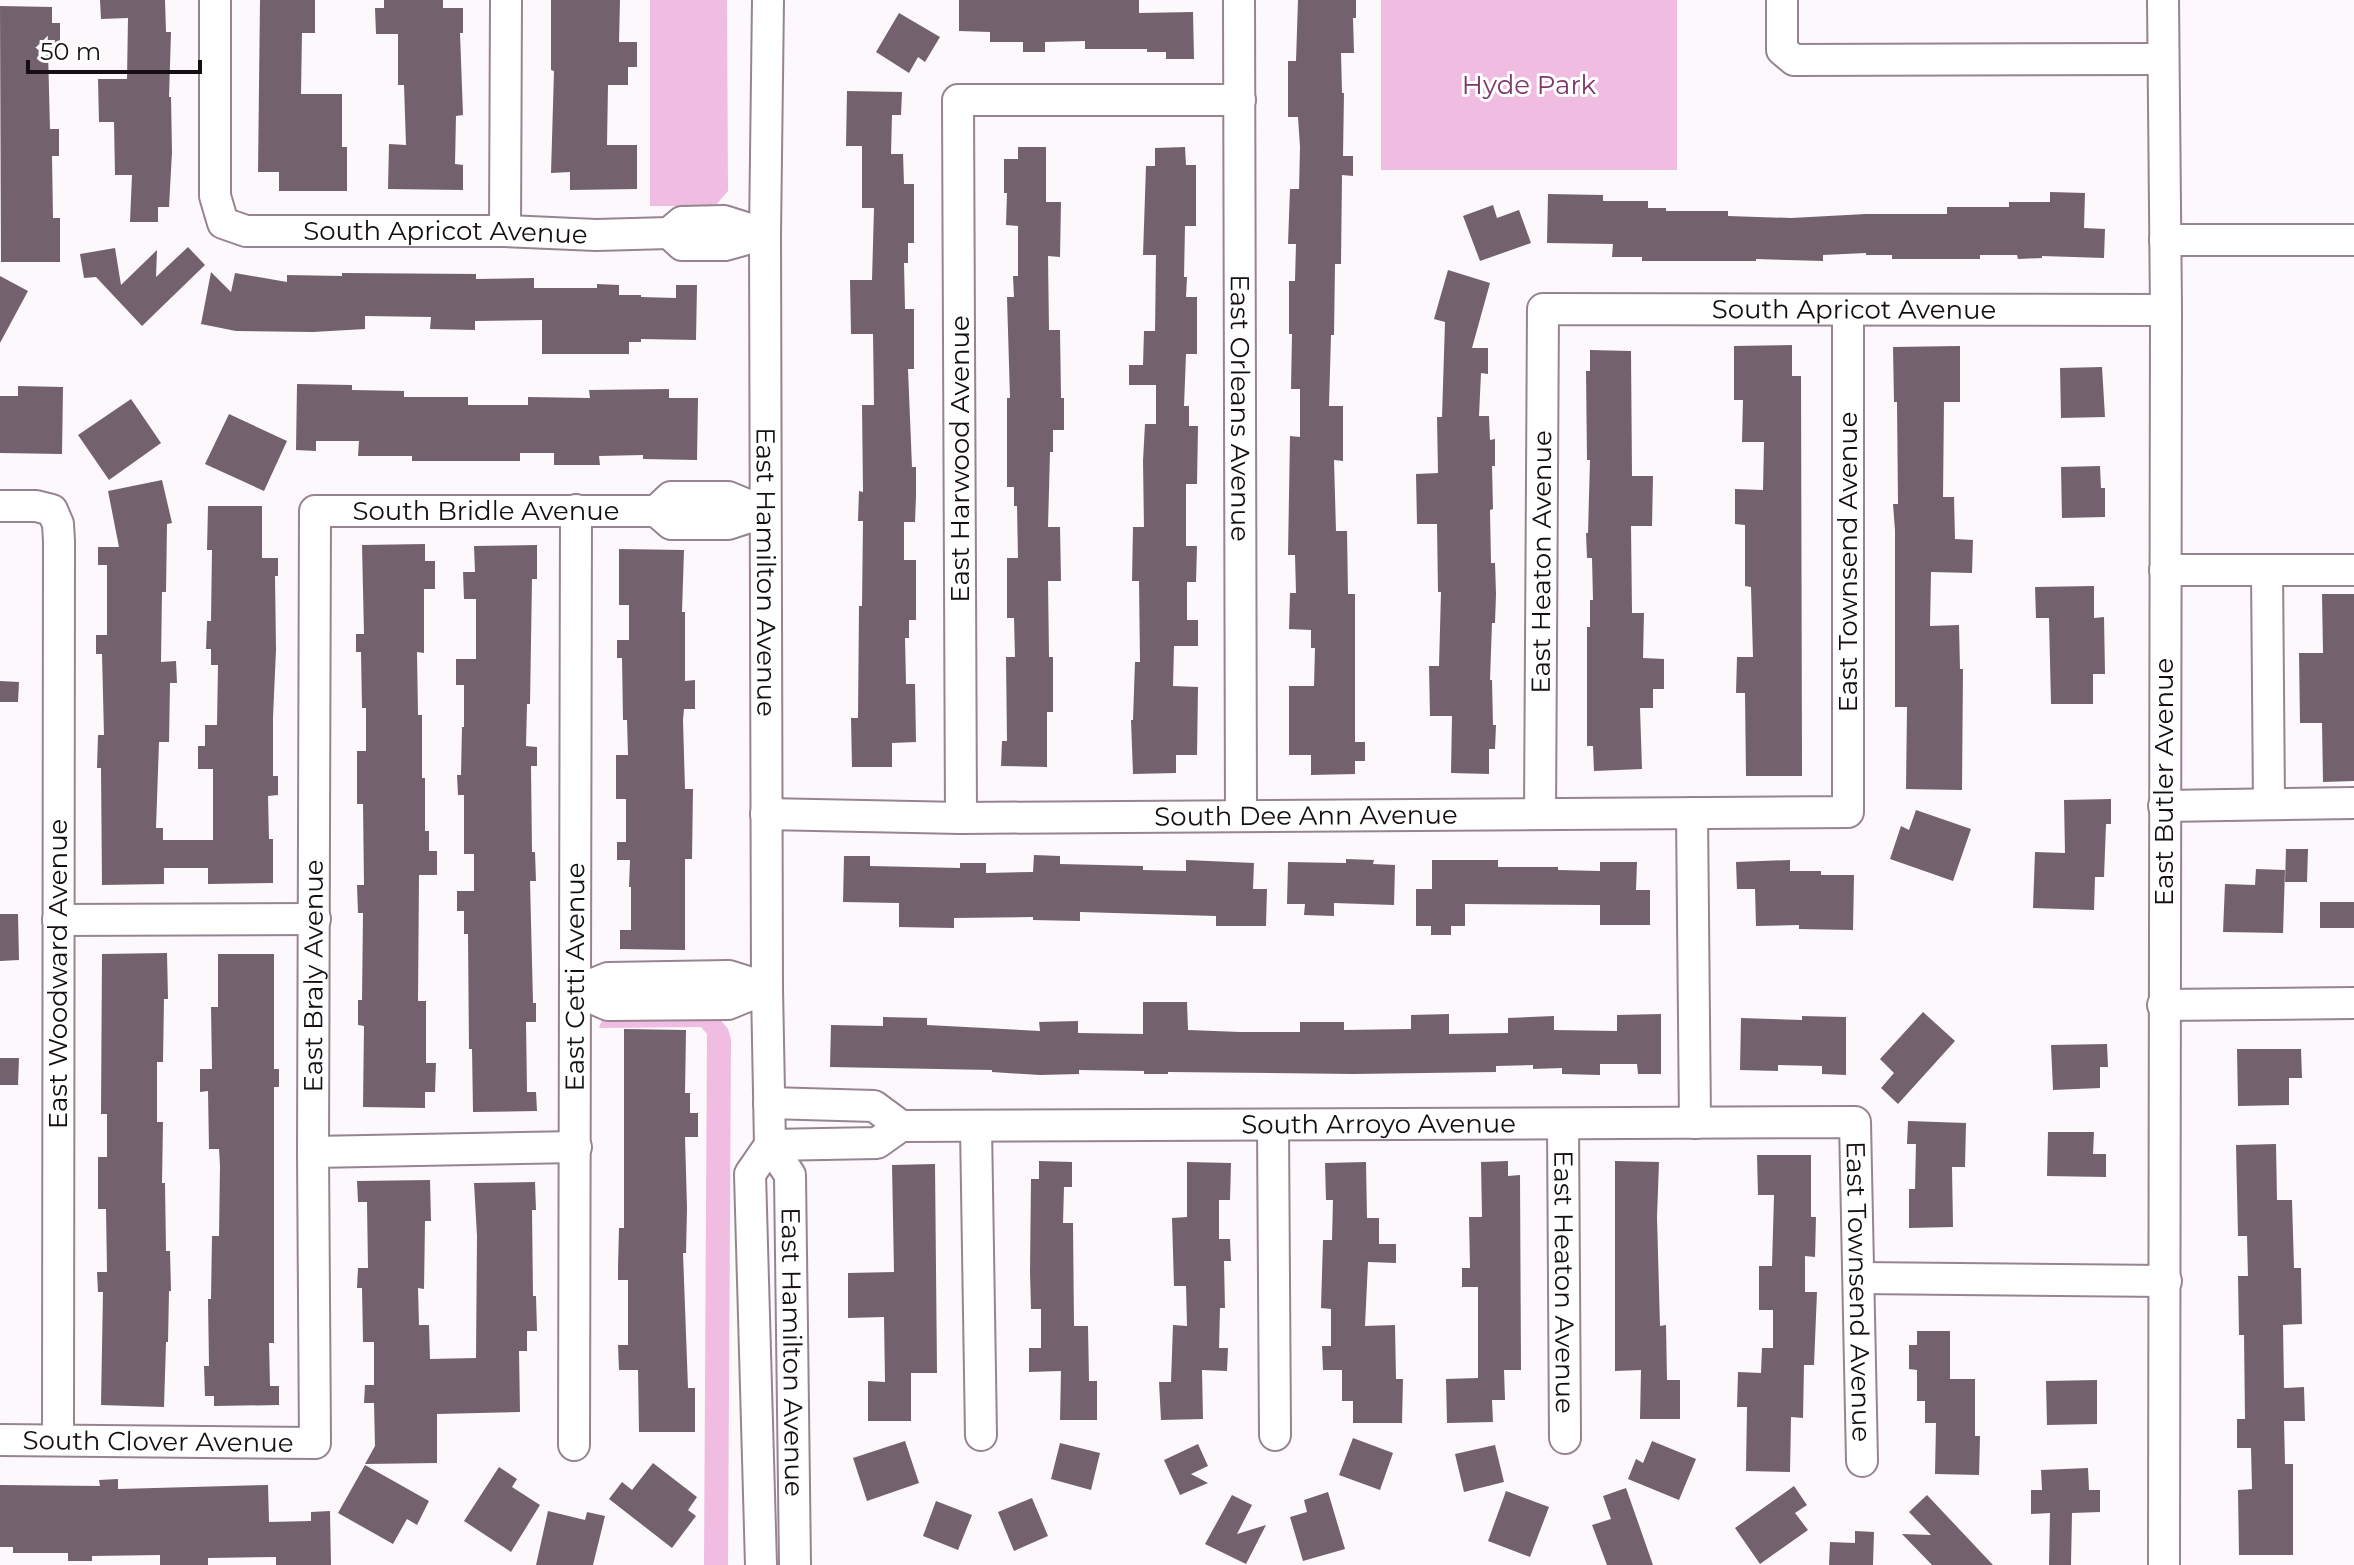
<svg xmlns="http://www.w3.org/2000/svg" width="2354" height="1565" viewBox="0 0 2354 1565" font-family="Montserrat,sans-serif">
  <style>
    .green { fill: #f0bce1 }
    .building { fill: #73626e }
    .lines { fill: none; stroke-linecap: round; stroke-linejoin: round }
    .minor-casing { stroke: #978491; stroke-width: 34 }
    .minor { stroke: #fff; stroke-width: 30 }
    .labels { text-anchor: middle; stroke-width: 6; stroke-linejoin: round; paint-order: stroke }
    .park-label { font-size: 26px; fill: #7e366d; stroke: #fff }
    .street-label { font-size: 26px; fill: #150f13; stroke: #fff }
  </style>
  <rect width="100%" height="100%" fill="#fcf8fb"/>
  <path class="green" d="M650 0H727L728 191 715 206H650Z
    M1381 0H1677V170H1381Z
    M612 1016 719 1018 728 1029 731 1039 728 1565H704L707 1034 701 1027 599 1028 602 1020Z"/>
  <path class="building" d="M100 0H165L166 32H171L169 97H171L172 152 169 207H158V222H130L132 175H115L114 122H99L98 79H127L128 18 101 19Z
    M260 0H315V33H302L301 94H342V147H347V191H279V172H258Z
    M384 0H443V8H463V33H460L463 115 456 116 455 164 463 165V190L388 189 389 144 406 145 404 85H398V34H376L375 8H384Z
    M551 0H620L619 42H637V67H628V85H608L607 145H637V189L570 190V172L551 173 554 71 551 70Z
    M959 0H1139V13L1193 12 1194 59H1166V52H1147V49H1085V41L1045 42V52H1023V42H990V32L959 31Z
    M1298 0H1356V18H1353L1354 53H1341L1342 93H1344L1343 156H1353V176L1342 175 1341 264H1335L1334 335H1331L1329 406H1343V461L1334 460 1336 531H1347L1348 594H1355V742H1365V761H1355V774L1311 775V755H1289V686H1314L1315 648H1311V630L1289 629 1290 593H1296L1295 555H1288L1290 436 1300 437V389H1291L1292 334H1289V281H1295L1296 244H1288L1290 189H1299L1300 147 1298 117H1288V61H1296Z
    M0 6 52 7V23H60V51H48L50 129H59V156H52L53 218H60V262H1Z
    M899 13 940 37 925 62 918 57 909 73 876 52Z
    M847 91 902 92 901 115H892L891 154H903L904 184H914V243H908V263H904L905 309H914V369H908L912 467H916V496L915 522H904V560H916V620H909V638H905L906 684H915L916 742 892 743V767H852L851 718H858L859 606H862L863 521H858L859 491 863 492 862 405H874L873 334H851L850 280H872L874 208H862V146H846Z
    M1018 147H1046V202H1061L1060 257 1048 256 1049 330H1060L1061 398H1064V430H1053V452H1050L1048 527H1060L1061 581H1048L1049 657H1053V712H1047V767L1001 766 1002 741H1007L1006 657H1015L1014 618H1007V558H1018L1017 506H1014V487H1007V398H1010L1007 297H1014L1013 276H1018V226L1006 225 1007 193H1004V159H1018Z
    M1185 147 1186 165H1196V226H1185L1184 277H1187L1186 297H1197V354H1186L1184 406H1189V426H1198L1197 484H1186V546H1197L1196 582H1187V620H1198V646H1174L1173 686 1198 687 1197 755H1176V773L1133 774 1131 720H1133L1135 662H1140L1139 581H1132L1133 527H1144L1143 461 1145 424H1156V385H1129V365H1143L1144 331H1155L1156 255H1143L1146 166H1155V148Z
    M2050 192 2085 193 2084 228 2105 229 2104 258 2042 256V258L2018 259 2017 255H1980V259H1892V255H1866V253L1823 255V261L1756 259V261H1642V257H1612L1613 244 1547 243 1548 194 1603 195V201H1648V208H1666V211H1728V216L1791 218 1866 214H1947V207H2009V202H2050Z
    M1493 205 1497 218 1519 210 1531 243 1480 261 1463 216Z
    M188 247 205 265 142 326 96 277 84 278 80 254 115 248 121 285 157 250 156 277Z
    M1448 270 1490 283 1472 348H1488V374L1481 373 1479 416H1489L1490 440 1495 439V466H1492L1493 509 1490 510 1491 563H1495L1496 594 1495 623H1492L1490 680H1492L1493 725H1496L1495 749H1489V774L1451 773 1452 716H1430L1429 666H1439L1441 592H1438L1437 524H1417L1416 474 1438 473 1437 417H1442L1445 322 1434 319Z
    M211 272 231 292 235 273 287 282V275L342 276V273L476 274V279L534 278V288H597V284L619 285V295H641V297L676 298V285H697L696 340 641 339V342H629V354H542V320L475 321V330L430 329 431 317 365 316V329L313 332 236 331 201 324Z
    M0 276 28 291 0 343Z
    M1792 345V376H1801L1802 776H1746L1745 693H1736L1737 657H1753L1751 587 1745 586V525L1735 524V489L1763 490 1764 442H1742L1743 400H1734V346Z
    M1960 346V402H1944L1943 497H1954L1955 539 1973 540 1972 573 1931 572 1930 626 1959 625 1960 669H1963L1962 790 1906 789 1907 707H1895V530L1893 504H1898L1897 402H1894L1893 347Z
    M1590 350 1631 351 1632 476H1653L1652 526H1631L1632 613H1644L1643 658 1664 659V689H1653V708H1640L1642 769 1594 771 1593 746H1587V627H1590V600H1593L1592 558H1587L1586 533H1588L1590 460H1587L1586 371H1590Z
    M2102 367 2105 417 2061 418 2060 368Z
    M297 384 352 385V390L404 391V397H468V405H528V397L590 398 589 390 669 389V398H698L697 460 643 459V455L599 456 600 465H554V453H520V461H412V456H358L359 441H316V451L296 450Z
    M18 386 63 387 62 454 0 453V396H18Z
    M131 399 161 443 109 480 78 435Z
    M229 414 287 441 264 491 205 464Z
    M2100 466 2101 488H2105V517L2062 518 2061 467Z
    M162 480 172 523 167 524 166 592H162L161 662 176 661 177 683H170L169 742H159L156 828H163V840H213V769H198V746H205V725H217L218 665H211V649H206L207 621H211L212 550H207L208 506H262V558H278V576H275L276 650 273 717V776H278V795L268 796 269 839H273V883L208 884V868H164V884L102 885 101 768H97L98 735H104L102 654H96V635H107V565H98V547H119L108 491Z
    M425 544V561H435V589H424V653L417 652 418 715H422V778H425V831H429V851H437V875H419L418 1001H426V1063H436L435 1092H425V1108L363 1107 364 1026 358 1025V1000H362L363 913H358L357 885H364L363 804H357V751H366V708H362L361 652H356V634H364L362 545Z
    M537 545V579H532L530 704H527L526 746 537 747V766H531L532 852H535L536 881H530L533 1003H536V1022H526L527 1092H536L537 1111 473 1112 472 1049H469L468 934H464V911H457V891H474V854H464V795H458L457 775H461L462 727H464V685H456V659H476V599H464L463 572H475L474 546Z
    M619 549 684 550 682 612H685V681L695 680V709H684L683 720 685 789H693L692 859H685V950L620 949V930H631V887H629L630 860H617V842H626V799H616V755H628L627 720H623L622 658H617V640H629V605H619Z
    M2094 586V618L2104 617 2105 674H2093V704H2051L2049 618H2036L2035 587Z
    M2322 594H2354V781L2323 782 2322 723H2300L2299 653H2323Z
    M0 681 19 682 18 702H0Z
    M2111 799V824H2106L2104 877H2095L2094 910 2033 908 2035 852 2065 853 2064 800Z
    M1916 810 1971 829 1953 881 1890 859 1901 826 1909 830Z
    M2286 849H2308L2307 882H2285Z
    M1034 855 1060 856V864L1143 866V870L1186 871V860L1254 863 1253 889H1267L1266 926H1216V916L1080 912V921L1033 920V917L954 918V928L899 927V903L843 902 844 856H870V866L960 868V863H986V873L1033 872Z
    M1346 859 1374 860 1373 864 1395 865 1394 905 1334 903V916L1304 915 1305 904H1287L1288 862 1346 863Z
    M1432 860H1498V867H1558V870L1600 871V862H1637L1636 890H1650V925H1600V905L1465 904V926H1451V935H1431V926H1416V889H1432Z
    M1790 860V871H1821V875H1854L1853 930 1799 929V925L1756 926 1755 889H1737L1736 862Z
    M2256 869 2285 870 2283 933 2223 932 2225 884 2255 885Z
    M2320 902H2354V928H2320Z
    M0 914H18L19 960 0 961Z
    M167 953 168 999H164L163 1062H157V1122H163L162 1183H165L166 1251H170L171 1291H169L168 1342H166L164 1407 101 1405 103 1292H98L97 1272H107L106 1209H98V1157H107V1114H101L102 954Z
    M218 954H274V1069H279V1087H274V1343H269L270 1386H279V1405L214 1406V1396H205L204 1366H209L208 1299H211L212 1236H219L220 1166 219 1149H209L208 1091 200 1092V1069H212L211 1007H218Z
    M1143 1002H1187L1188 1030 1240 1032H1300V1022H1344V1030L1411 1029V1015L1449 1014V1034L1508 1033V1018L1554 1016V1030L1617 1031V1015L1661 1014V1074H1638L1637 1064H1600V1075L1562 1074V1068L1533 1069V1065L1496 1066V1072L1353 1074 1168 1072V1074H1144V1071L1079 1070V1074L1040 1075 992 1072V1070L830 1067 831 1025 883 1026V1017L927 1018V1025L1040 1031 1039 1022 1078 1021V1033L1143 1034Z
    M1923 1012 1955 1041 1898 1104 1881 1088 1894 1073 1880 1059Z
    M1802 1016 1846 1017V1075L1822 1074V1066L1778 1065V1071L1740 1070 1741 1018 1802 1020Z
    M624 1029 686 1030 685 1093H690V1113H698V1137H685L687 1208 686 1253H683L688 1388H695V1432H639L638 1370H619L618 1345H628V1280H618V1267L619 1228H624Z
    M2107 1044 2108 1067H2100V1088L2053 1090 2051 1045Z
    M2237 1049H2301L2302 1078H2289V1105L2238 1106Z
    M0 1058H19L18 1085H0Z
    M1908 1121 1966 1123 1965 1167H1952L1953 1227 1909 1228V1189H1915L1916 1144H1907Z
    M2048 1132H2094L2093 1154H2106V1177L2047 1176Z
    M2276 1144 2277 1200H2292L2294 1268H2301L2302 1324 2283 1325 2284 1388 2304 1387 2305 1421H2284L2285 1464H2293V1555H2239L2238 1490 2252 1489 2251 1448H2237V1419H2245L2244 1335H2239L2238 1276H2248L2247 1236H2238L2236 1145Z
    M1757 1155H1811V1217H1816L1815 1257 1805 1256V1292H1817L1814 1365H1804L1803 1418 1791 1417 1790 1472 1746 1471 1747 1407H1737L1738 1372 1761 1373 1762 1348H1773V1310H1759V1266H1772L1774 1195H1758Z
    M1039 1161 1072 1162V1187H1064L1063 1223H1073L1074 1326H1088L1089 1381H1097V1420H1060L1061 1371 1029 1372V1348H1041V1309H1031L1030 1272 1031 1179H1039Z
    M1508 1161V1176L1520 1175 1521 1370H1504L1505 1400H1492L1493 1422 1447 1423 1446 1379 1478 1378V1287H1462V1268H1470L1469 1217H1482L1481 1162Z
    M1615 1161 1659 1162 1657 1217 1660 1326 1666 1325 1667 1380H1680V1419H1640L1641 1370 1615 1371Z
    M1187 1162 1231 1163 1230 1200H1219V1239H1230L1231 1261H1224L1225 1308H1220L1219 1348H1228L1227 1371 1202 1370 1203 1419 1161 1420 1159 1382H1171L1173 1325 1187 1326 1186 1286H1174L1172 1218 1187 1217Z
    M1366 1162 1367 1218H1379V1244H1396V1263L1368 1262 1365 1326 1395 1325 1396 1379H1403L1402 1423H1353V1401H1342V1370H1323L1322 1346H1331V1309L1321 1308 1323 1240H1332L1333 1200H1326L1325 1163Z
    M935 1164 937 1373H911V1421H868V1381L885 1382 884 1317 848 1318V1273L894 1272 892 1165Z
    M430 1180 431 1221H425L424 1289 418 1288 419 1325H429L430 1359 476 1358 477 1236 474 1183 535 1182 536 1210H532L533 1296H536L537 1331H527V1351H519L520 1412 437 1414V1463L365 1464 375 1446 374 1403H364L365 1385H374V1342H363L362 1288H357L358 1268H368L367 1202H358L357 1181Z
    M1917 1331H1950V1379H1975V1436H1980L1979 1475 1935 1474 1936 1423H1925V1401H1917V1370L1909 1369V1345H1917Z
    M2097 1380V1424L2047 1425 2046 1381Z
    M1353 1438 1393 1453 1380 1490 1339 1475Z
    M905 1441 919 1483 867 1501 853 1458Z
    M1652 1441 1696 1459 1679 1500 1628 1479 1636 1459 1643 1463Z
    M1060 1443 1100 1453 1091 1490 1051 1479Z
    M1198 1444 1208 1466 1191 1474 1208 1483 1180 1495 1164 1460Z
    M1495 1445 1504 1482 1464 1492 1455 1454Z
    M653 1463 697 1497 688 1510 696 1516 672 1548 609 1499 622 1482 632 1490Z
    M365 1465 429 1501 417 1525 407 1519 393 1544 338 1513Z
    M499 1467 517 1479 512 1487 540 1505 511 1552 464 1521Z
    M2088 1468 2089 1490H2100V1512L2072 1513 2071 1565H2049L2050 1513 2031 1514V1490H2042L2041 1470Z
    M118 1479V1489L268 1485 269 1522 311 1521V1512L330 1511 331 1565H276V1557L208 1558V1565H160V1555L92 1556V1561H68V1553H13V1547H0V1485L100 1486 99 1480Z
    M1794 1486 1807 1505 1795 1513 1808 1530 1760 1564 1735 1528Z
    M1626 1488 1653 1565H1607L1592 1525 1611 1519 1603 1496Z
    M1506 1491 1549 1507 1530 1557 1488 1541Z
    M1328 1492 1345 1549 1303 1561 1290 1517 1307 1512 1304 1500Z
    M1232 1495 1252 1505 1237 1534 1266 1525 1246 1564 1205 1544Z
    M1927 1495 1993 1565H1932L1902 1534 1931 1535 1909 1512Z
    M1032 1498 1048 1536 1014 1551 998 1512Z
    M936 1501 972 1515 958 1550 923 1536Z
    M548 1511 585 1520 587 1512 605 1516 593 1565H536Z
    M1855 1531 1874 1532 1873 1565H1829L1830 1542 1855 1543Z"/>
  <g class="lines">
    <defs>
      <g id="minor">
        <path id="s1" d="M215 0V196L223 223 246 231H505L596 235 669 233 682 222 724 221 765 234"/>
        <path id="s2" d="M768 0 765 234 767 988 770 1145 790 1175 795 1565"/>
        <path id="s3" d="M1239 0 1241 816"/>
        <path d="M1782 0V50L1794 60 2163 59"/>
        <path d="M2163 0 2166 310 2164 1565"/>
        <path d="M505 231 506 0"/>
        <path d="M669 233 682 245H725L765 234"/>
        <path d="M2165 240H2354"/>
        <path d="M0 506H36L52 510 58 524 59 541 58 1439"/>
        <path d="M656 511 671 524H728L765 512"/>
        <path d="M2165 570H2354"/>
        <path d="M2267 570 2269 803"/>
        <path d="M2164 806 2354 803"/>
        <path d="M1692 813 1695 1123"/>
        <path id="s4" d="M766 814 961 818 1848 812V311"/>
        <path id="s5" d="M1540 814 1543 309 2166 310"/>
        <path d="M961 818 958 100H1240"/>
        <path d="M58 920 315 919"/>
        <path d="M576 991 608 1005 728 1004 767 988"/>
        <path d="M576 991 608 978 729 976 767 988"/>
        <path d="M2163 1005 2354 1003"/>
        <path d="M769 1103 874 1106 901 1126"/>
        <path id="s6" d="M1563 1124 1565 1438"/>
        <path d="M1273 1125 1275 1435"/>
        <path d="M976 1127 981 1435"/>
        <path id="s7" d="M770 1145 877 1143 901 1126 1855 1122 1862 1461"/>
        <path d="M313 1152 576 1147"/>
        <path d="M1859 1278 2166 1281"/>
        <path id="s8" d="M0 1440 315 1443 313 1152 315 511H656L671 497H728L765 512"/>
        <path id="s9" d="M574 1445 576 510"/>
        <path d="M761 1565 750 1174 770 1145"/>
      </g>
    </defs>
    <use href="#minor" class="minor-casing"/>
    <use href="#minor" class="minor"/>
  </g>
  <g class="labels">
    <g class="park-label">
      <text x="1529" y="94">Hyde Park</text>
    </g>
    <g class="street-label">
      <text dy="9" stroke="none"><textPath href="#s1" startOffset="448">South Apricot Avenue</textPath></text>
      <text dy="9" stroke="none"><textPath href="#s5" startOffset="816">South Apricot Avenue</textPath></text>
      <text dy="9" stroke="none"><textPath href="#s3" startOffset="408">East Orleans Avenue</textPath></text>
      <text transform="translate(960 459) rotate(-90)" y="9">East Harwood Avenue</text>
      <text dy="9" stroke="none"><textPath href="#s8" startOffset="1418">South Bridle Avenue</textPath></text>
      <text dy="9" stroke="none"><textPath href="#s5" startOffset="252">East Heaton Avenue</textPath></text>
      <text transform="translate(1848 562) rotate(-90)" y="9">East Townsend Avenue</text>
      <text dy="9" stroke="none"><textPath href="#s2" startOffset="572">East Hamilton Avenue</textPath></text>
      <text transform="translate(2164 782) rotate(-90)" y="9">East Butler Avenue</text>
      <text dy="9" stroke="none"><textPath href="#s4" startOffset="540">South Dee Ann Avenue</textPath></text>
      <text transform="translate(58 974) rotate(-90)" y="9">East Woodward Avenue</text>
      <text dy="9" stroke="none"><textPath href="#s8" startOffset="782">East Braly Avenue</textPath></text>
      <text dy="9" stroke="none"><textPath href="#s9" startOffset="468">East Cetti Avenue</textPath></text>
      <text dy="9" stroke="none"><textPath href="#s7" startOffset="614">South Arroyo Avenue</textPath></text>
      <text dy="9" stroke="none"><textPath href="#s6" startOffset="158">East Heaton Avenue</textPath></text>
      <text dy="9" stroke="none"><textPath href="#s7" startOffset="1260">East Townsend Avenue</textPath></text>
      <text dy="9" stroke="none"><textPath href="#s2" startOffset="1358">East Hamilton Avenue</textPath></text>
      <text dy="9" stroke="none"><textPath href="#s8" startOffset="158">South Clover Avenue</textPath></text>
    </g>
  </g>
  <path d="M28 60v12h172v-12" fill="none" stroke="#150f13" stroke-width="4"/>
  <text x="40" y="60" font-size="24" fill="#150f13" stroke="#ffffff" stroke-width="6" paint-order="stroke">50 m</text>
</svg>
